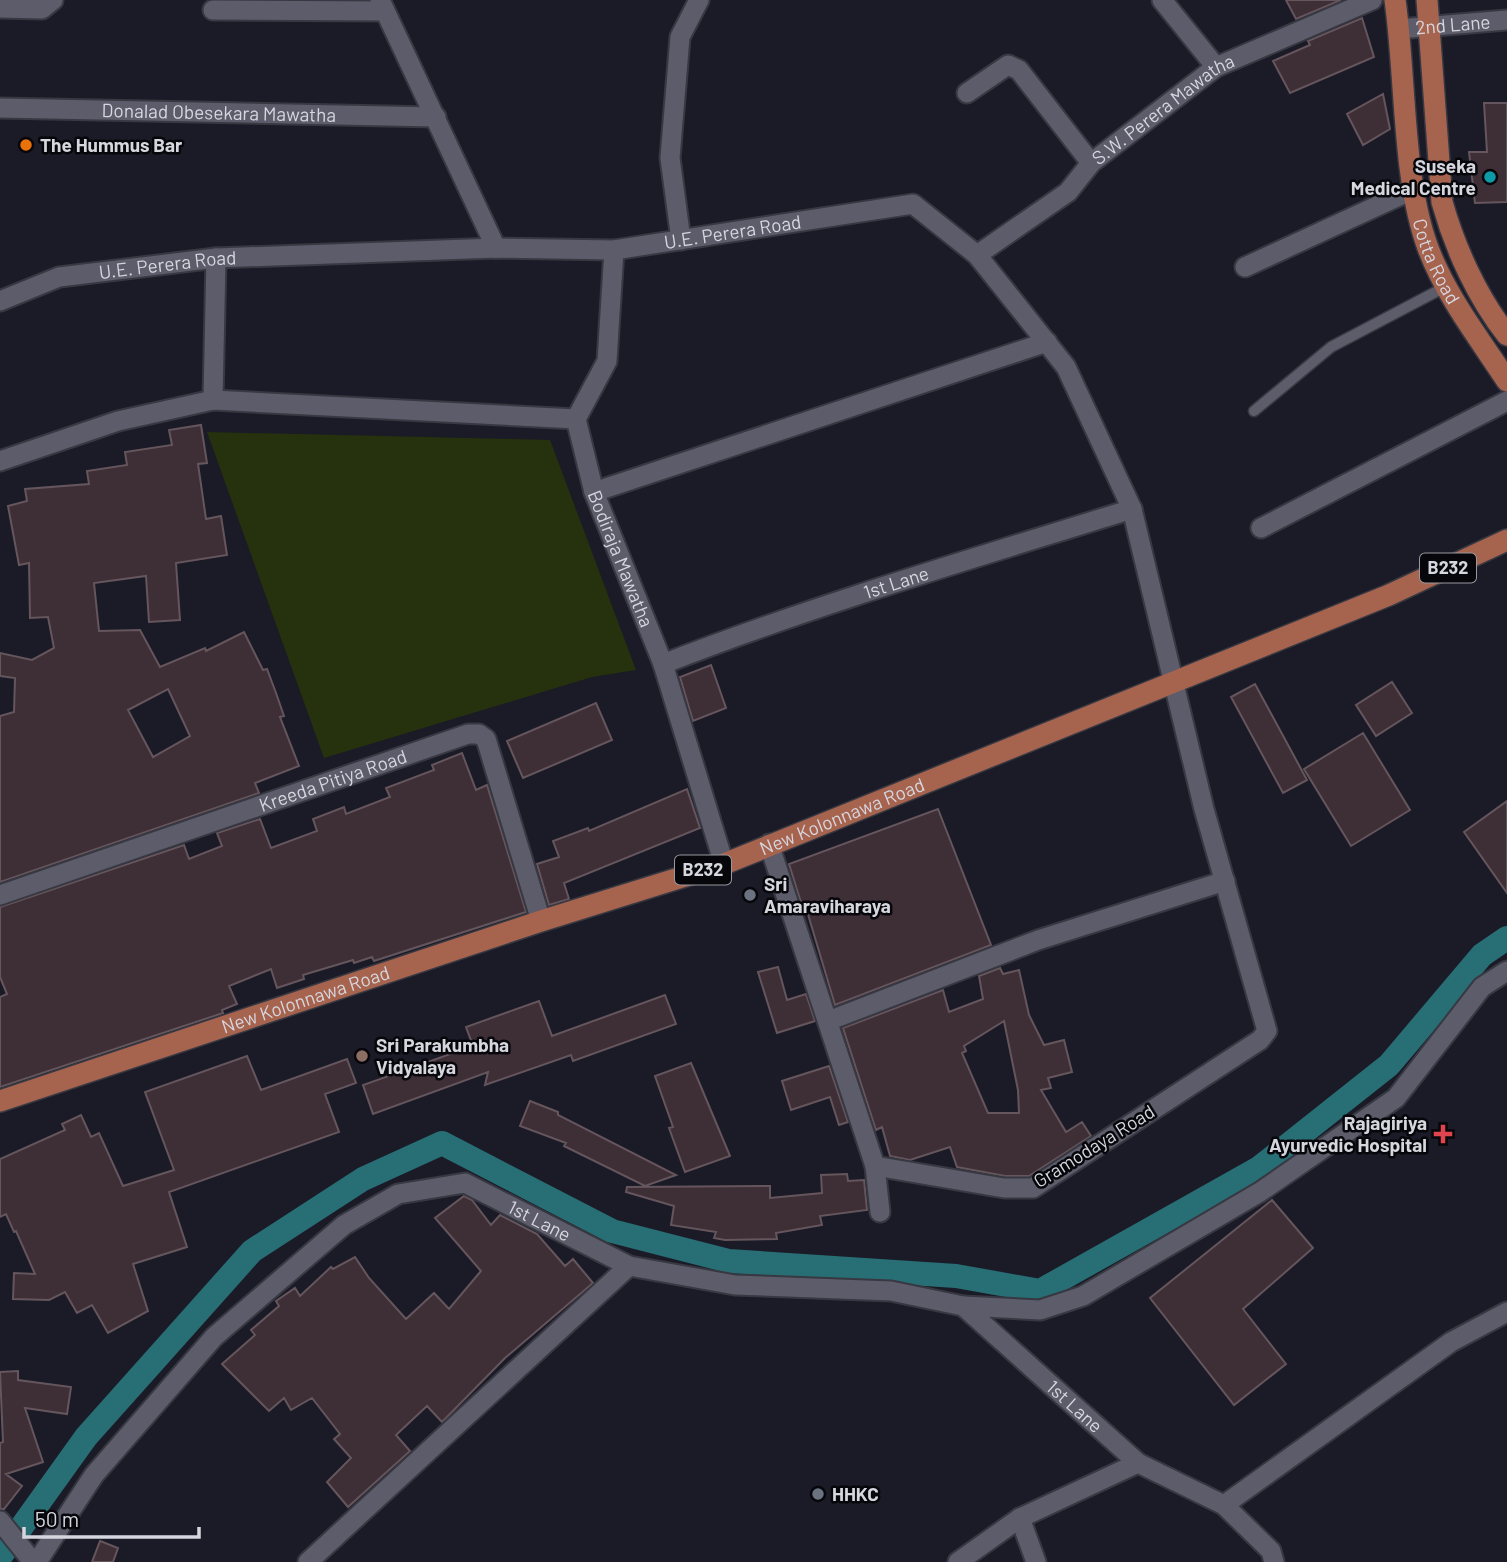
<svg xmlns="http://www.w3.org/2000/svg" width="1507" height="1562" viewBox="0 0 1507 1562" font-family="Barlow,sans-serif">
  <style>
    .green { fill: #25320d }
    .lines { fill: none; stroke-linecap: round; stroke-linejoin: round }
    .canal { stroke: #286e75; stroke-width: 24 }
    .building { fill: #3e2f36; stroke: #65555c; stroke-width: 2; fill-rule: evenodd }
    .lane-casing { stroke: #383842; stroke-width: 13 }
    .street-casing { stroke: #383842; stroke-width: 23 }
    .primary-casing { stroke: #383842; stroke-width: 24 }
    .lane { stroke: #5c5c6b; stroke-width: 10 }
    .street { stroke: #5c5c6b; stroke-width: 19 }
    .primary { stroke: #a6634e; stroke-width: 21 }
    .food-dot { fill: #e8710a; stroke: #06060b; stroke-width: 2.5 }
    .culture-dot { fill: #0f9aa8; stroke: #06060b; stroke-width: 2.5 }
    .worship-dot { fill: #6b7280; stroke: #06060b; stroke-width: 2.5 }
    .education-dot { fill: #8d6e63; stroke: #06060b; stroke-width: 2.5 }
    .health-dot { fill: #e0444e; stroke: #06060b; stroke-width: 2.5 }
    .labels { text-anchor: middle; stroke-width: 5; stroke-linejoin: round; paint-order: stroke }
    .shield { fill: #06060b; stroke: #98989f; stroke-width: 2 }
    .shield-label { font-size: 18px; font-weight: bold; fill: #d6d6df }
    .street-label { font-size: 19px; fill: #d6d6df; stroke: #06060b }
    .poi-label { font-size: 19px; font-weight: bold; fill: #d6d6df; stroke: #06060b; text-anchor: start }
  </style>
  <rect width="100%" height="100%" fill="#1b1b27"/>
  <path class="green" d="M207 432 550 440 636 670 592 677 324 758Z"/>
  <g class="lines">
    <path class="canal" d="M0 1557 86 1437 252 1251 363 1179 442 1143 612 1231 729 1261 956 1276 1040 1291 1259 1168 1389 1065 1482 955 1507 938"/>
  </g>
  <path class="building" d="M1286 0H1341L1296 19Z
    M1362 18 1374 57 1290 93 1273 61 1310 45 1308 41Z
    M1383 94 1390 129 1363 145 1347 114Z
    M1484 103H1507V202L1475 203 1469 152H1487Z
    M201 425 207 463 198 464 206 519 221 516 227 555 176 563 180 620 149 622 146 576 94 583 99 631 140 630 160 667 205 648 206 651 244 632 263 670 267 669 276 693 284 716 280 717 299 766 255 783 259 793 0 882V716L14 712 15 678 0 676V653L32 660 54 648 48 617 30 618 29 563 19 565 8 506 27 501 25 489 89 484 87 471 127 465 125 452 172 445 169 430ZM168 689 190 736 153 757 128 710Z
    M711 665 726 708 693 721 680 677Z
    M1392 682 1412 713 1376 736 1356 705Z
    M1255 684 1307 780 1283 793 1231 697Z
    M596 703 612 740 523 778 507 741Z
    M1363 733 1410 810 1351 846 1304 769Z
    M462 753 476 790 487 785 526 912 374 961 372 957 354 963 353 960 303 975 304 979 277 988 271 969 229 986 237 1004 222 1010 223 1013 0 1087V997L7 994 0 977V907L184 845 189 859 222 846 217 833 260 819 271 848 317 831 313 819 344 807 346 814 390 797 386 788 434 770 432 765Z
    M687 789 700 828 564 883 569 899 549 905 537 864 559 857 553 841 588 828 589 831Z
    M1507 801V893L1464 832Z
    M938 809 991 945 835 1005 807 911 804 912 789 864Z
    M778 967 787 1000 806 994 815 1021 777 1033 758 972Z
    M1000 968 1003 974 1019 970 1029 1015 1044 1045 1064 1040 1072 1072 1048 1078 1051 1088 1041 1090 1066 1132 1082 1122 1091 1136 1029 1176H1005L957 1167 950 1147 910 1160 890 1156 882 1127 876 1130 843 1028 943 990 949 1012 983 999 979 976ZM1004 1021 1018 1090 1019 1113H988L962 1053 966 1051 964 1046Z
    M665 995 676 1024 573 1061 571 1055 485 1085 488 1072 373 1114 363 1085 473 1046 466 1027 539 1001 552 1036Z
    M247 1056 261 1090 347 1059 356 1083 325 1094 339 1132 169 1192 187 1247 133 1264 148 1311 108 1333 92 1305 77 1313 65 1292 49 1300 13 1299 14 1273 35 1274 16 1231 14 1232 6 1214 0 1217V1159L65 1130 62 1124 81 1115 91 1137 99 1133 123 1186 174 1170 145 1092Z
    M691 1063 730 1156 685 1172 669 1128 673 1127 655 1076Z
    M829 1066 848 1122 839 1125 830 1097 791 1110 782 1081Z
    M530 1101 558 1112V1115L676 1175 645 1186 564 1146 566 1143 520 1126Z
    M847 1174 848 1181 864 1180 867 1210 820 1216 822 1225 776 1233 777 1239 725 1240 714 1238 716 1232 671 1225 674 1206 626 1192 627 1187 770 1186V1198L822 1193 821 1175Z
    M464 1196 472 1200 491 1225 500 1215 537 1234 565 1266 573 1259 593 1283 505 1358 442 1422 427 1406 396 1435 410 1451 348 1507 327 1482 351 1458 334 1439 340 1434 312 1398 291 1410 284 1398 269 1411 222 1364 255 1335 251 1330 279 1306 276 1301 295 1288 300 1296 331 1267 333 1269 355 1257 369 1278 406 1319 434 1293 449 1309 481 1271 435 1218Z
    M1272 1200 1313 1248 1243 1309 1286 1364 1234 1405 1150 1298Z
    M18 1371V1380L71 1387 67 1414 25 1408 43 1462 6 1474 22 1486 4 1509H0V1443L3 1442 0 1372Z
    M100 1541 118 1548 113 1562H92Z"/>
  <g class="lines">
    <defs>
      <path id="lane" d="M1254 411 1331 347 1445 287"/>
      <g id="street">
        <path d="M380 0 496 248"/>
        <path d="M1162 0 1216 67"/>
        <path d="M1 8 42 9 53 0"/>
        <path d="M213 10 385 11"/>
        <path id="s1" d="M1399 29 1507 20"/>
        <path d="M967 93 1008 65 1019 70 1091 163"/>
        <path id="s2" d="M0 108 436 117"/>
        <path d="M681 240 670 158 680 37 699 0"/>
        <path id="s3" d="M614 250 607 361 576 419 594 492 663 664 724 864"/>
        <path id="s4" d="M977 255 1068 192 1091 163 1216 67 1372 0"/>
        <path d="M1245 267 1414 189"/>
        <path id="s5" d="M0 301 59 277 216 258 496 248 614 250 913 204 977 255 1066 367 1132 509 1204 809 1267 1031 1260 1040 1033 1188H1004L875 1166 769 844"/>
        <path d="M213 400 216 258"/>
        <path d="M0 461 118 421 213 400 576 419"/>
        <path d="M594 492 1047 342"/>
        <path d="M1261 528 1507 401"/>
        <path id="s6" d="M663 664C817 604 975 558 1132 509"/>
        <path id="s7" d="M0 895 468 734H479L486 739 541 921"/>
        <path d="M828 1021 1038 940 1225 881"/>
        <path d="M875 1166 880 1212"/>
        <path d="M963 1306 1040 1310 1083 1296 1260 1192 1396 1098 1482 987 1507 971"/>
        <path d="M1224 1505 1451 1342 1507 1312"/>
        <path d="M1020 1518 1036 1562"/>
        <path d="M0 1521 33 1562"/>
        <path id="s8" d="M37 1562 94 1475 214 1337 344 1225 398 1194 465 1183 629 1266 735 1285 891 1291 963 1306 1138 1463 1224 1505 1271 1551 1274 1562"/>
        <path d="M308 1562 629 1266"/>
        <path d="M958 1562 1020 1518 1138 1463"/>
      </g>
      <g id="primary">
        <path id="s9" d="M1395 0C1406 76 1402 178 1428 248 1446 296 1479 338 1507 381"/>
        <path d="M1427 0 1442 202C1455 248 1477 297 1507 335"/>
        <path id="s10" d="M0 1101 541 921 724 864 1389 595 1507 540"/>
      </g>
    </defs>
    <use href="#lane" class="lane-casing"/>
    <use href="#street" class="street-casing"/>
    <use href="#primary" class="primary-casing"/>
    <use href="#lane" class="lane"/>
    <use href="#street" class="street"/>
    <use href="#primary" class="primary"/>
  </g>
  <circle class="food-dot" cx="26" cy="145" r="7"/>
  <circle class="culture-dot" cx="1490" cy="177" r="7"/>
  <g class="worship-dot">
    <circle cx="750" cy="895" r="7"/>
    <circle cx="818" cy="1494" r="7"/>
  </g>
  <circle class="education-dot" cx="362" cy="1056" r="7"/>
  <path class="health-dot" d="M1439.5 1123.5h7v7h7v7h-7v7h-7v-7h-7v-7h7z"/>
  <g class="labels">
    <g class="shield">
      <rect x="1420" y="553.5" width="56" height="29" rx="5"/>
      <rect x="675" y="855.5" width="56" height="29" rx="5"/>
    </g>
    <g class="shield-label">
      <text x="1448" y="574">B232</text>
      <text x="703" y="876">B232</text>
    </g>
    <g class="street-label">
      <text dy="7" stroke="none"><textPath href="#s1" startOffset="54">2nd Lane</textPath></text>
      <text dy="7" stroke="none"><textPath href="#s4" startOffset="238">S.W. Perera Mawatha</textPath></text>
      <text dy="7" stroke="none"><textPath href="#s2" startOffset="219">Donalad Obesekara Mawatha</textPath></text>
      <text dy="7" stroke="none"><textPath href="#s5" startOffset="740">U.E. Perera Road</textPath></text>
      <text dy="7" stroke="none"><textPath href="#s9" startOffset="266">Cotta Road</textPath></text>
      <text dy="7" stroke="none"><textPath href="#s5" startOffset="173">U.E. Perera Road</textPath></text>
      <text dy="7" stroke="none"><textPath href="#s3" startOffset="324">Bodiraja Mawatha</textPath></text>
      <text dy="7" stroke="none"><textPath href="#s6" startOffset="247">1st Lane</textPath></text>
      <text dy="7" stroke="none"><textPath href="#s7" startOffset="352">Kreeda Pitiya Road</textPath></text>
      <text dy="7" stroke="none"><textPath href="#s10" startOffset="889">New Kolonnawa Road</textPath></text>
      <text dy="7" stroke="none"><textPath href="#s10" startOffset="322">New Kolonnawa Road</textPath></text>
      <text transform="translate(1094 1146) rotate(-32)" y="7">Gramodaya Road</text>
      <text dy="7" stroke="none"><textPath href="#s8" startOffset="672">1st Lane</textPath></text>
      <text dy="7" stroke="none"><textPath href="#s8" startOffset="1260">1st Lane</textPath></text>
    </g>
    <g class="poi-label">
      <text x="40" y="152">The Hummus Bar</text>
      <text x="1476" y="173" text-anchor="end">Suseka<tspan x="1476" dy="22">Medical Centre</tspan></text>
      <text x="764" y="891">Sri<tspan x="764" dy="22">Amaraviharaya</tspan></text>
      <text x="376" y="1052">Sri Parakumbha<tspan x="376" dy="22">Vidyalaya</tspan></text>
      <text x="1427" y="1130" text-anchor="end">Rajagiriya<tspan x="1427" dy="22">Ayurvedic Hospital</tspan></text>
      <text x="832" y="1501">HHKC</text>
    </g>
  </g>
  <path d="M24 1527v10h175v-10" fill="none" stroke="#d6d6df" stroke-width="3.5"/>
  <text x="35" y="1527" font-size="21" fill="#d6d6df" stroke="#06060b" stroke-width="5" paint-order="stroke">50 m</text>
</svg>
